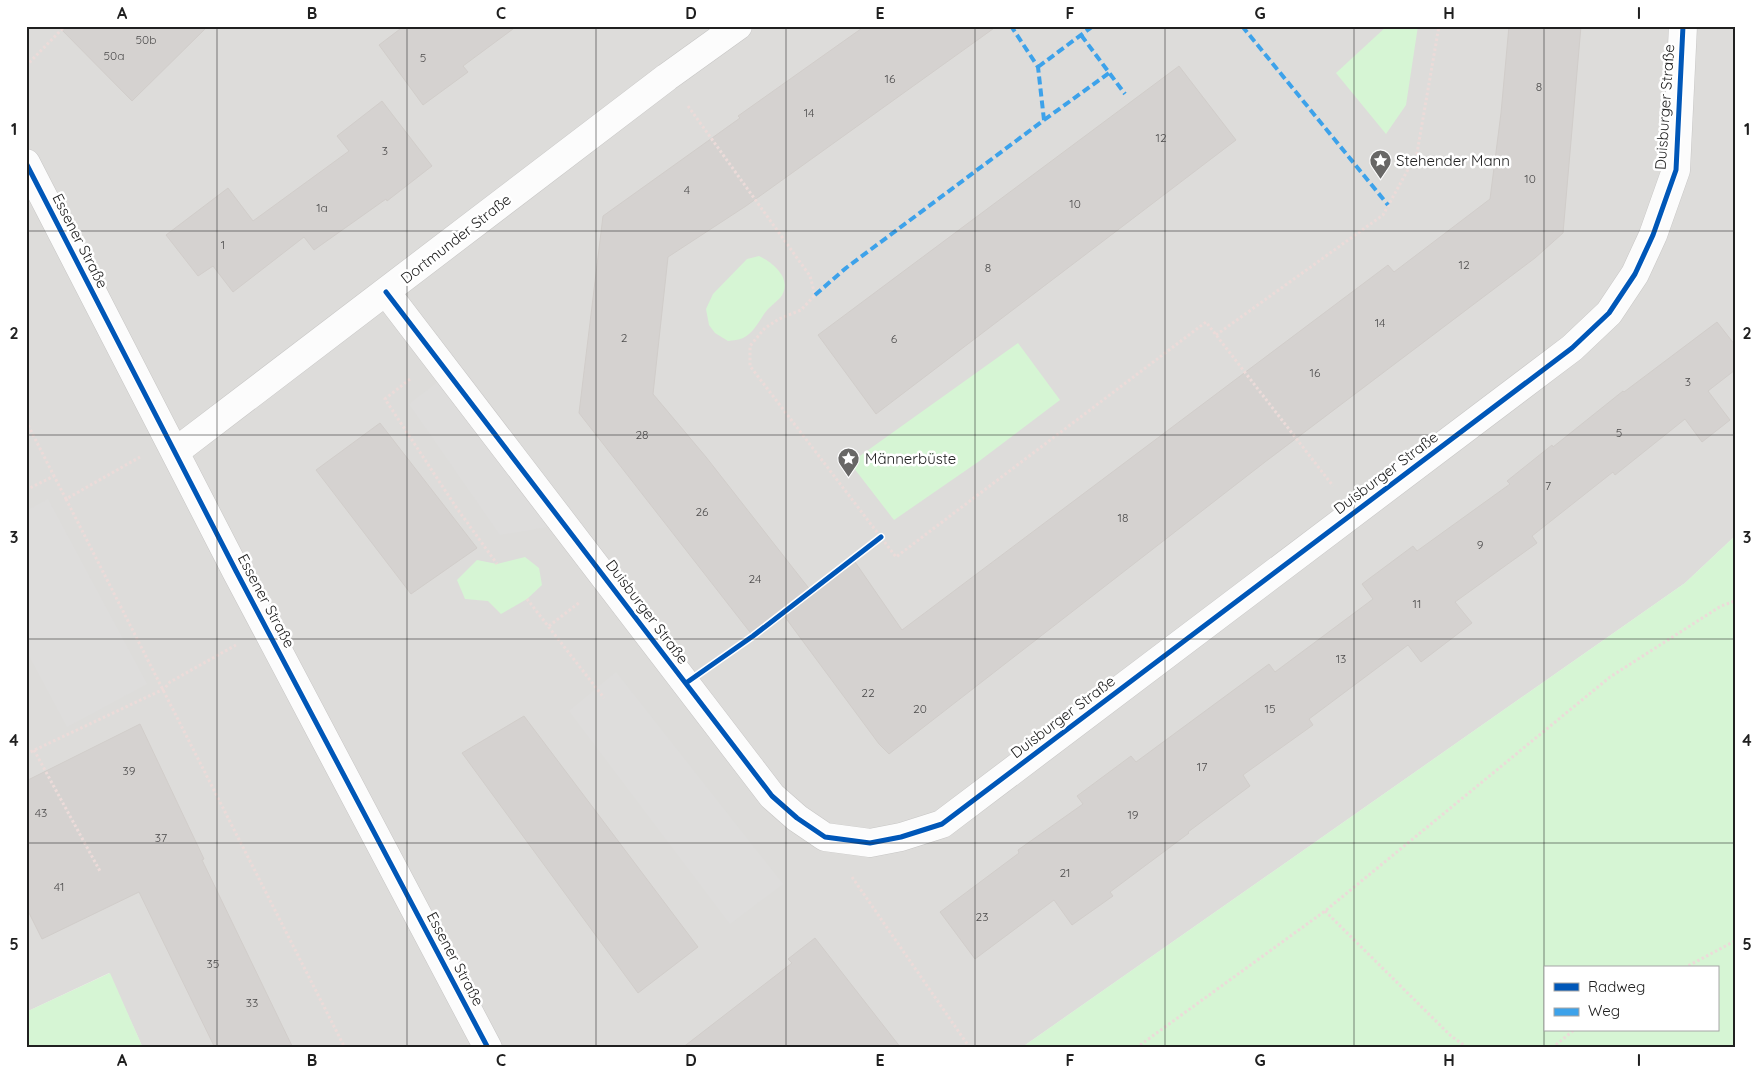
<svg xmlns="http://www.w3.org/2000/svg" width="1761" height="1074" viewBox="0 0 1761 1074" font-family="Quicksand,sans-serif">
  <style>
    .residential { fill: #dddcda }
    .park { fill: #d6f5d4; fill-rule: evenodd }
    .parking { fill: #dedddc }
    .building { fill: #d5d2d0; stroke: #d1cdca }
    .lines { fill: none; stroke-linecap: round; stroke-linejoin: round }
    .minor-casing { stroke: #c7c6c5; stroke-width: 29 }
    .path { stroke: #ecdbd9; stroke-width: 3; stroke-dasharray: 2.5 2.5; stroke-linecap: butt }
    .minor { stroke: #fcfcfc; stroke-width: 28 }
    .quiet { stroke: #3da2ea; stroke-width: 4; stroke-dasharray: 8 4; stroke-linecap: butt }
    .cycleway-casing { stroke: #fff; stroke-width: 8 }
    .cycleway { stroke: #0057b8; stroke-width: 5 }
    .grid { fill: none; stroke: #202020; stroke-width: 1; stroke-opacity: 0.55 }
    .labels { text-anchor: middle; stroke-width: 5; stroke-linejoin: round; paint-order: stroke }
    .number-label { font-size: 12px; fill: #4d4c4c }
    .street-label { font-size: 15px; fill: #202020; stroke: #fff }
    .poi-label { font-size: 15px; fill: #202020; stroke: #fff; text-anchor: start }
    .neatline { fill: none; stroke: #202020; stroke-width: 2 }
    .grid-label { font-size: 16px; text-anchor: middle; font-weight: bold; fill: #202020 }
  </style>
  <rect width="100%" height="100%" fill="#eeece9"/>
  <path class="residential" d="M26 26H1735V536L1685 583 1021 1048H143L109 973 26 1012Z"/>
  <path class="park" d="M1387 26H1418L1406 105 1386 134 1336 73Z
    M759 256C774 263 794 280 780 298 776 302 772 305 768 309 760 318 755 332 743 338 739 340 733 340 728 341L715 333 709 325 706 309 713 294 747 259Z
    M1018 343 1060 400 978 462 894 520 850 463Z
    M1735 536V1048H1021L1685 583ZM1545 968H1717V1030H1545Z
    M525 557 539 568 542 585 527 599 501 614 488 601 465 599 457 580 477 560 497 564Z
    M110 973 143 1048H26V1012Z"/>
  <path class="parking" d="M443 378 554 526 500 535 409 404Z
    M48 499 147 684 67 727 26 650V511Z
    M616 672 783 884 730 924 569 711Z"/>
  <path class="building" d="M58 26H208L132 101Z
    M404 26H517L463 66 468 72 423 105 379 45Z
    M865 26H997L746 206 668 257 653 394 706 457 811 591 853 559 902 630 1388 265 1394 272 1490 199 1501 113 1509 26H1581L1563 233 1535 258 1265 462 889 754 879 744 782 613 753 636 579 413 603 216 740 118 738 116Z
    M1179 66 1236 140 876 414 818 335Z
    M382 101 432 166 387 201 386 199 314 250 304 237 233 292 213 266 198 276 166 235 228 188 253 221 349 151 337 136Z
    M1717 322 1735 345V370L1708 391 1730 420 1702 442 1685 419 1615 475 1613 472 1532 536 1537 543 1455 602 1472 623 1421 662 1408 645 1309 719 1313 725 1243 775 1250 786 1188 832 1189 833 1110 892 1113 896 1072 925 1054 900 975 959 940 912 1019 853 1018 850 1083 804 1077 796 1131 756 1136 762 1269 664 1275 672 1373 599 1362 584 1413 546 1417 551 1510 484 1507 481 1552 445 1553 447 1623 391 1624 392Z
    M380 423 477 548 411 594 316 470Z
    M524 716 698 947 638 993 462 753Z
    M140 724 204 859 202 860 293 1048H215L139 892 42 939 26 907V781Z
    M815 938 901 1048H682L792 963 788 959Z"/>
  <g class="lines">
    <defs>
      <path id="minor" d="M26 163 236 571 488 1048
        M386 292 772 796 797 818 825 837 870 843 901 837 942 824 1572 348 1609 313 1635 274 1653 235 1676 170 1683 26
        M175 452 667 77 738 26"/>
    </defs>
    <use href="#minor" class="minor-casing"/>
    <path class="path" d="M26 66 65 26
      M688 106 810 276 815 295 801 310 779 319 765 328 750 346V366L896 557 1206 322 1333 486
      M1216 335 1383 215 1417 153 1439 26
      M410 379 385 399 456 507 497 564
      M26 421 54 476
      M26 490 54 476 66 499 140 457
      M66 499 345 1048
      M527 599 604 698
      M549 626 580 602
      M34 750 101 873
      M26 754 164 689 170 682 236 645
      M852 877 970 1048
      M1325 911 1451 1036 1468 1048
      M1684 968 1735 941
      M1136 1048 1325 911 1610 677 1721 606 1735 601
      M1552 1048 1574 1030"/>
    <use href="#minor" class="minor"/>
    <path class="quiet" d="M1242 26 1388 205
      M1081 35 1125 94
      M1038 67 1093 26
      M1044 120 1109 73
      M815 295 846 268 1044 120 1038 67 1011 26"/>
    <defs>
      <path id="cycleway" d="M26 163 236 571 488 1048
        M386 292 772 796 797 818 825 837 870 843 901 837 942 824 1572 348 1609 313 1635 274 1653 235 1676 170 1683 26
        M686 683 753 636 881 537"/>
    </defs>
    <use href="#cycleway" class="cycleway-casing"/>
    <use href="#cycleway" class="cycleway"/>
  </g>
  <path class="grid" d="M217 26V1048M407 26V1048M596 26V1048M786 26V1048M975 26V1048M1165 26V1048M1354 26V1048M1544 26V1048M26 231H1735M26 435H1735M26 639H1735M26 843H1735"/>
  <defs>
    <symbol id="sight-pin" viewBox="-11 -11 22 30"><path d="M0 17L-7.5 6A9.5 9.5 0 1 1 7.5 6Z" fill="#686766" stroke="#fff"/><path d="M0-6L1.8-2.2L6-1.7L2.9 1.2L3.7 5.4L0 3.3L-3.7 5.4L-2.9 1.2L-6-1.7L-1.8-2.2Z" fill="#fff"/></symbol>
  </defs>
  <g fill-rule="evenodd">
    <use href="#sight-pin" x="1368" y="148" width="25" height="34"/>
    <use href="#sight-pin" x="836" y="446" width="25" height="34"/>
  </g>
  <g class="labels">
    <g class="number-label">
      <text x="146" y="44">50b</text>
      <text x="114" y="60">50a</text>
      <text x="423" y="62">5</text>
      <text x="890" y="83">16</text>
      <text x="1539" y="91">8</text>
      <text x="809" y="117">14</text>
      <text x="1161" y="142">12</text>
      <text x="385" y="155">3</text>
      <text x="1530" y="183">10</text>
      <text x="687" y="194">4</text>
      <text x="1075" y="208">10</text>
      <text x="322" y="212">1a</text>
      <text x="223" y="249">1</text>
      <text x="1464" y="269">12</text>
      <text x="988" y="272">8</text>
      <text x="1380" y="327">14</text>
      <text x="624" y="342">2</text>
      <text x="894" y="343">6</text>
      <text x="1315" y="377">16</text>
      <text x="1688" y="386">3</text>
      <text x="1619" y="437">5</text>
      <text x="642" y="439">28</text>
      <text x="1548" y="490">7</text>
      <text x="702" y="516">26</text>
      <text x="1123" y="522">18</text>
      <text x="1480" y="549">9</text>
      <text x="755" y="583">24</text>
      <text x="1417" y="608">11</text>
      <text x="1341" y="663">13</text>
      <text x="868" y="697">22</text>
      <text x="920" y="713">20</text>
      <text x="1270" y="713">15</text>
      <text x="1202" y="771">17</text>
      <text x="129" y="775">39</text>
      <text x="41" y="817">43</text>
      <text x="1133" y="819">19</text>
      <text x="161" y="842">37</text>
      <text x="1065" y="877">21</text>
      <text x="59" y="891">41</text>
      <text x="982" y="921">23</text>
      <text x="213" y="968">35</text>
      <text x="252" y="1007">33</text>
    </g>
    <g class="street-label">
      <text transform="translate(1665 107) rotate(-86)" y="5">Duisburger Straße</text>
      <text transform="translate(456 239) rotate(-38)" y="5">Dortmunder Straße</text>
      <text transform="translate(80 241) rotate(63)" y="5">Essener Straße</text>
      <text transform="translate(1386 473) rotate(-37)" y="5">Duisburger Straße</text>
      <text transform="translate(266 601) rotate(62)" y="5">Essener Straße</text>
      <text transform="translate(647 612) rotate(53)" y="5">Duisburger Straße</text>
      <text transform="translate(1063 717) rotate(-37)" y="5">Duisburger Straße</text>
      <text transform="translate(455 959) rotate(62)" y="5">Essener Straße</text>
    </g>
    <g class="poi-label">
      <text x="1396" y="166">Stehender Mann</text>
      <text x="865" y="464">Männerbüste</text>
    </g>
  </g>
  <rect width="1761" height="1074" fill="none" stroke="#ffffff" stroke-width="55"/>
  <rect x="1544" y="966" width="175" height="65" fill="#ffffff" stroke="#a6a6a6"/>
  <rect x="1554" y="983" width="25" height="8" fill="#0057b8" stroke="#a6a6a6"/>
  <text x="1588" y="992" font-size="15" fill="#202020">Radweg</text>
  <rect x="1554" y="1008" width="25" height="8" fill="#3da2ea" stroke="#a6a6a6"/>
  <text x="1588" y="1016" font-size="15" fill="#202020">Weg</text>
  <rect x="28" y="28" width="1706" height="1018" class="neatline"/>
  <g class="grid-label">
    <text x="122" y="19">A</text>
    <text x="312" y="19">B</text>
    <text x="501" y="19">C</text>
    <text x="691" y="19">D</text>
    <text x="880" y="19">E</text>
    <text x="1070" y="19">F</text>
    <text x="1260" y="19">G</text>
    <text x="1449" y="19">H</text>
    <text x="1639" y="19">I</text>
    <text x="14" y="135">1</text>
    <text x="1747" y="135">1</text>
    <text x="14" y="339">2</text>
    <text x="1747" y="339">2</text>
    <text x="14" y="543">3</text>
    <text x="1747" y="543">3</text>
    <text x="14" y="746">4</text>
    <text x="1747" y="746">4</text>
    <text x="14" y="950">5</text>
    <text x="1747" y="950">5</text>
    <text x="122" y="1066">A</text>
    <text x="312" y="1066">B</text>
    <text x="501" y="1066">C</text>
    <text x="691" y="1066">D</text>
    <text x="880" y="1066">E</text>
    <text x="1070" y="1066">F</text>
    <text x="1260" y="1066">G</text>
    <text x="1449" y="1066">H</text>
    <text x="1639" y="1066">I</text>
  </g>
</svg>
